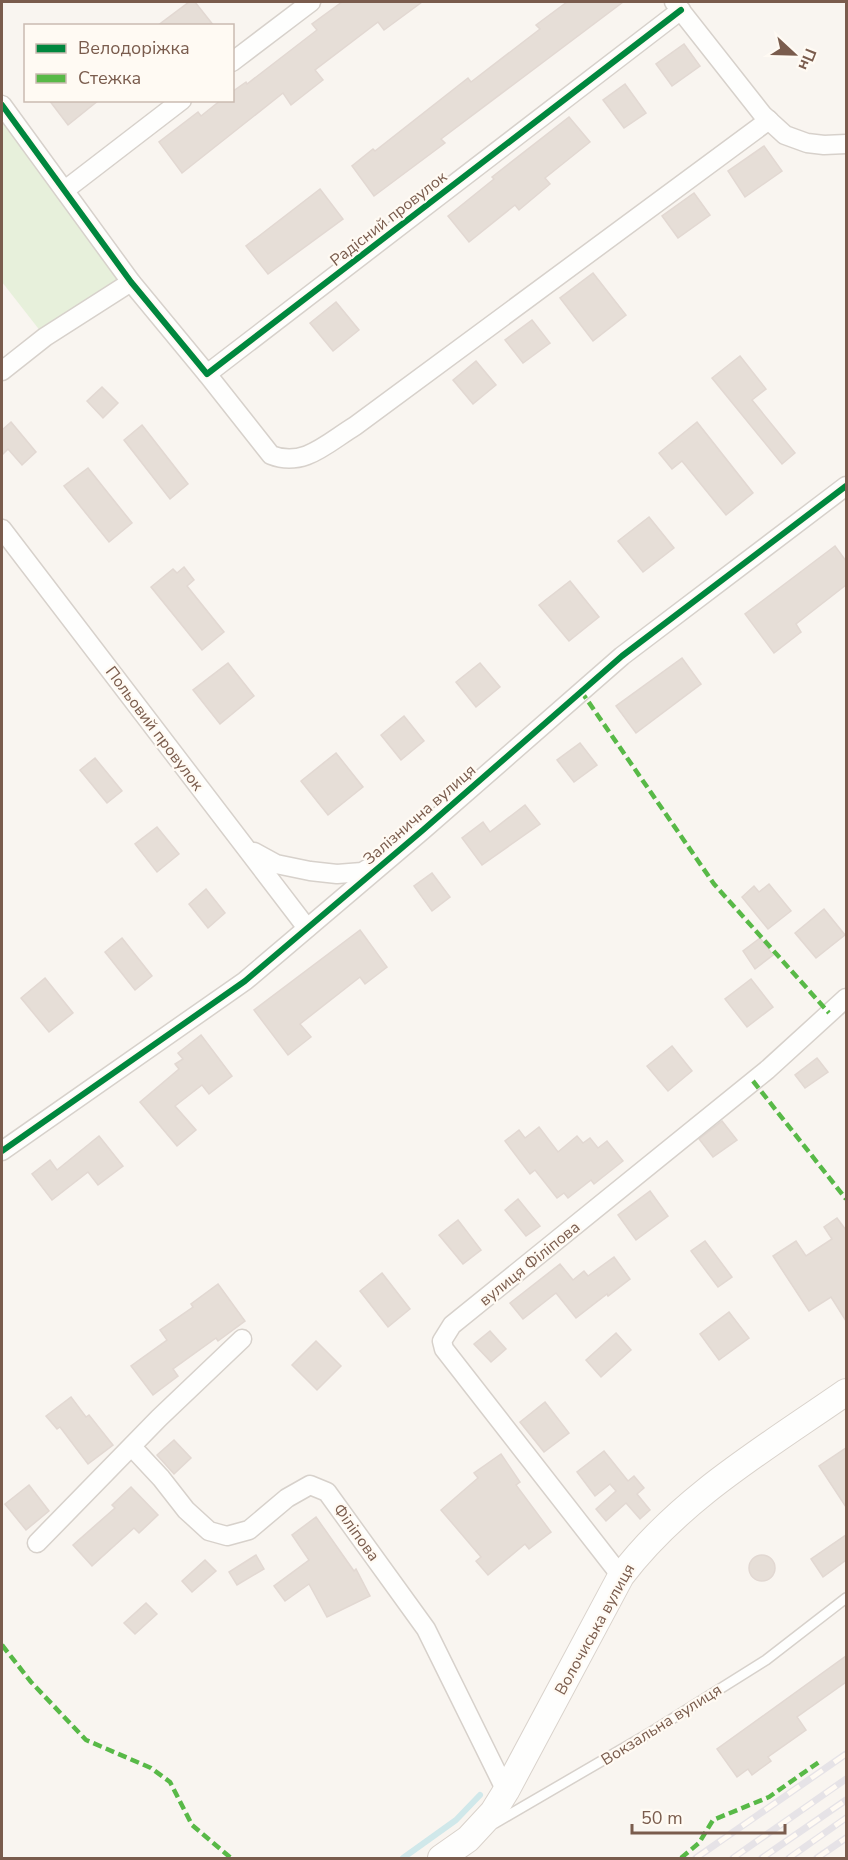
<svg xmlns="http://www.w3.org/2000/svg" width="848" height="1860" font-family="'Nunito Sans',sans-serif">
<rect width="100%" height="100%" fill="#f9f5f0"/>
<!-- green -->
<path fill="#e7f0db" d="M2 105 131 282 45 337 2 282Z"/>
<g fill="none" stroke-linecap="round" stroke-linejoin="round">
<!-- stream -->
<path stroke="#d0e8ea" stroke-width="6" d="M403 1858 456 1820 480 1795"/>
</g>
<!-- building -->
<g fill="#e6ded7" stroke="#e2d8d2" stroke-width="1.5">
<path d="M189 2H195L214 26H157Z"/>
<path d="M342 2H422L384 30 378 22 315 70 323 80 291 105 283 93 182 173 159 142 198 112 201 116 221 100H232V92L246 82 247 84 317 30 312 24Z"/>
<path d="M567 2H623L441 139 445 143 374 196 352 166 373 149 375 151 468 78 471 82 540 29 536 25Z"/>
<path d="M684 44 700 66 672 86 656 64Z"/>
<path d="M625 84 646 113 624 128 603 100Z"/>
<path d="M49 100H99L68 125Z"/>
<path d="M569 117 590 142 545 178 550 184 519 210 515 205 469 242 448 216 494 179 492 177Z"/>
<path d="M764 146 782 171 745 197 728 171Z"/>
<path d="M320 189 343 219 268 274 246 246Z"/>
<path d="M694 193 710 215 678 238 662 216Z"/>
<path d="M593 273 626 315 593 341 560 298Z"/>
<path d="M336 302 359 330 333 351 310 323Z"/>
<path d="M532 320 550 343 523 363 505 340Z"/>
<path d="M740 356 766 389 752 400 795 453 782 464 712 378Z"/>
<path d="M476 361 496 385 473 404 453 380Z"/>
<path d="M102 387 118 403 103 418 87 401Z"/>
<path d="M11 422 36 452 22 465 8 449 2 455V430Z"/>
<path d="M697 422 753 493 726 515 682 461 672 469 659 453Z"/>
<path d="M142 425 188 484 170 499 124 440Z"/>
<path d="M88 468 132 523 109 542 64 486Z"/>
<path d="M649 517 674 548 643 572 618 541Z"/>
<path d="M835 546 846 561V585L796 624 801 632 774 653 745 614Z"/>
<path d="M184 567 194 580 187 586 224 632 202 650 151 587 173 569 177 573Z"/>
<path d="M570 581 599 617 569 641 539 605Z"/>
<path d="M682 658 701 684 636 733 616 706Z"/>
<path d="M228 663 254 696 220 724 193 690Z"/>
<path d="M480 663 500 687 476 707 456 682Z"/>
<path d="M404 716 424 741 401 760 381 735Z"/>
<path d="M580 743 597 765 574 782 557 760Z"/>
<path d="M336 753 363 787 328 815 301 781Z"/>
<path d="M95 758 122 791 107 803 80 770Z"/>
<path d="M525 805 540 824 482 865 462 838 483 822 490 832Z"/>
<path d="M157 827 179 854 157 872 135 844Z"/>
<path d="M432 873 450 897 432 911 414 886Z"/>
<path d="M769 884 791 911 768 929 742 897 754 886 759 892Z"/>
<path d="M206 889 225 913 208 928 189 904Z"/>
<path d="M824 909 845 935 816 958 795 933Z"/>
<path d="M360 930 387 967 365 984 360 977 300 1024 311 1037 288 1055 254 1010Z"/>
<path d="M122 938 152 976 135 990 105 952Z"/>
<path d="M760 938 773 955 755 969 743 951Z"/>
<path d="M45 978 73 1013 49 1032 21 998Z"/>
<path d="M751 979 773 1007 747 1027 725 999Z"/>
<path d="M201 1035 232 1076 209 1094 202 1085 175 1106 196 1130 177 1146 140 1102 179 1069 175 1064 183 1059 178 1053Z"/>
<path d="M672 1046 692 1071 668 1091 647 1066Z"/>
<path d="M817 1058 828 1072 805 1088 795 1075Z"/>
<path d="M722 1121 737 1140 713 1157 699 1139Z"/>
<path d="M539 1127 558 1152 577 1136 583 1143 590 1138 598 1148 607 1141 623 1161 594 1184 591 1180 568 1198 564 1193 557 1198 535 1170 530 1174 505 1141 519 1130 525 1138Z"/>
<path d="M99 1136 123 1166 98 1185 88 1172 52 1200 32 1174 50 1160 57 1170Z"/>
<path d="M650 1191 668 1216 636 1240 618 1215Z"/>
<path d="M518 1199 540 1226 526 1236 505 1210Z"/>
<path d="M837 1218 846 1230V1321L831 1297 809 1311 773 1256 796 1241 806 1256 832 1239 824 1227Z"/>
<path d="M458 1220 481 1250 463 1264 439 1235Z"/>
<path d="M705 1241 732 1277 718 1287 691 1251Z"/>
<path d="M614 1257 630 1279 608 1296 607 1294 576 1318 556 1293 523 1319 510 1303 560 1264 573 1280 584 1271 588 1276Z"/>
<path d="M382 1273 410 1309 388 1327 360 1291Z"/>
<path d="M218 1284 245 1321 218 1341 216 1338 173 1369 178 1376 153 1395 131 1366 167 1340 160 1330 193 1307 191 1304Z"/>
<path d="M729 1312 749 1338 719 1360 700 1334Z"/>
<path d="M490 1331 506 1349 491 1362 474 1344Z"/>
<path d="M616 1333 631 1350 601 1377 586 1360Z"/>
<path d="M316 1341 341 1366 317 1390 292 1365Z"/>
<path d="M71 1397 86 1417 89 1415 113 1445 88 1464 60 1427 57 1429 46 1416Z"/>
<path d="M545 1402 569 1433 544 1452 520 1422Z"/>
<path d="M174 1440 191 1458 174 1474 157 1455Z"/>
<path d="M846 1448V1507L819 1466Z"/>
<path d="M604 1451 628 1481 634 1476 644 1488 637 1494 650 1510 640 1519 626 1503 606 1521 596 1509 616 1491 610 1484 595 1496 577 1472Z"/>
<path d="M501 1454 520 1482 516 1485 551 1532 529 1549 525 1544 488 1575 476 1561 481 1557 441 1510 478 1478 474 1473Z"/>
<path d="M29 1485 49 1511 26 1530 5 1504Z"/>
<path d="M131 1487 158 1515 139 1533 134 1528 92 1566 73 1545 115 1508 112 1505Z"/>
<path d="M316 1517 354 1571 356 1569 370 1596 327 1617 309 1584 285 1601 274 1586 309 1560 292 1535Z"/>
<path d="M846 1535V1560L823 1577 811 1559Z"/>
<circle cx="762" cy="1568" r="13"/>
<path d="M256 1555 264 1569 237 1585 229 1572Z"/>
<path d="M205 1560 216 1571 192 1592 182 1581Z"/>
<path d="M146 1603 157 1614 135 1634 124 1623Z"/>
<path d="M846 1656V1682L797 1717 806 1730 768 1757 771 1761 752 1775 748 1769 737 1777 717 1749Z"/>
</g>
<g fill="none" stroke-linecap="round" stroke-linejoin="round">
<defs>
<path id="service" d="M495 1823 648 1734 766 1660 846 1598"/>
<g id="minor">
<path d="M674 2 763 115 785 135 807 143 824 145 846 144"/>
<path d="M232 62 311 2"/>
<path d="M2 105 131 282 207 374 681 10"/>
<path d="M65 190 182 100"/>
<path d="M2 371 45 337 131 282"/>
<path d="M207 374 271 455C304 468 327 443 355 426L769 120"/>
<path d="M2 529 307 928"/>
<path d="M254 852 276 864 310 871 337 874 362 872 374 865"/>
<path d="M2 1151 245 981 423 830 622 656 846 486"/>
<path d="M132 1447 161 1478 186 1510 209 1531 227 1536 249 1530 287 1498 310 1485 327 1492 426 1629 506 1791"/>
<path d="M37 1543 159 1418 242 1339"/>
<path d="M621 1576 444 1349 442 1341 452 1325 767 1070 846 998"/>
</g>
<path id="secondary" d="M441 1858 468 1839 493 1812 506 1791 621 1576C680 1498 767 1447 846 1392"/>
</defs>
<!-- service casing -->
<use href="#service" stroke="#d7d1cb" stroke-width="12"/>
<!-- minor casing -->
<use href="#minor" stroke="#d7d1cb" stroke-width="21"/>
<!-- secondary casing -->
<use href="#secondary" stroke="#d9d2cb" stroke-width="28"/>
<!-- service -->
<use href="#service" stroke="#fefefd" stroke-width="9"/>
<!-- minor -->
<use href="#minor" stroke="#fefefd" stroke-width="18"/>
<!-- secondary -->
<use href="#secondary" stroke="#fefefd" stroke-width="26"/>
<defs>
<g id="rail">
<path d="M696 1858 846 1754"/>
<path d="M733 1858 846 1779"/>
<path d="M762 1858 846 1800"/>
<path d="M789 1858 846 1818"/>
<path d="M817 1858 846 1838"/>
</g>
</defs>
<!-- rail casing -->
<use href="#rail" stroke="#e6e3e7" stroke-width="7"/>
<!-- rail -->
<use href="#rail" stroke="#fffaf3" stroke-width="4.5" stroke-dasharray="14" stroke-linecap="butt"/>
<!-- quiet -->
<g stroke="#58b947" stroke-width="4.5" stroke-dasharray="9 4.5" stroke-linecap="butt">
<path d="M581 691 714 884 829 1013"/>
<path d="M753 1081 846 1199"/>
<path d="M2 1645 31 1682 86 1740 151 1768 170 1782 192 1825 231 1858"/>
<path d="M681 1858 699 1843 713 1820 769 1797 819 1762"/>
</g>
<defs>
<g id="cycleway">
<path d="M2 105 131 282 207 374 681 10"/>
<path d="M2 1151 245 981 423 830 622 656 846 486"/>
</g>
</defs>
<!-- cycleway casing -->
<use href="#cycleway" stroke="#fffaf3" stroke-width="10"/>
<!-- cycleway -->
<use href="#cycleway" stroke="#00873e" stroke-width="6"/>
</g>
<g text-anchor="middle" stroke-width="4.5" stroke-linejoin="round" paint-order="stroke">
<!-- street labels -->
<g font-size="16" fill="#7a5c4d" stroke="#fffaf3">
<text transform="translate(388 218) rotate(-38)" y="6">Радісний провулок</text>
<text transform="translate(155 728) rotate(53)" y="6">Польовий провулок</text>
<text transform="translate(419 814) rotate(-41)" y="6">Залізнична вулиця</text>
<text transform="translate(529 1263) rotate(-39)" y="6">вулиця Філіпова</text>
<text transform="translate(357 1532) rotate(54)" y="6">Філіпова</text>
<text transform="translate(594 1629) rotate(-61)" y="6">Волочиська вулиця</text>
<text transform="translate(661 1724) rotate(-32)" y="6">Вокзальна вулиця</text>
</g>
</g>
<!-- border -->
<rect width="848" height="1860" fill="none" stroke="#7a5c4d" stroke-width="6"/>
<!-- legend -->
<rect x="24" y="24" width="210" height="78" fill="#fffaf3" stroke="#cabbb1" stroke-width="1.5"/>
<rect x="36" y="44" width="30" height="9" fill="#00873e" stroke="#cabbb1" stroke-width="1.5"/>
<text x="78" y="54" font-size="18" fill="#7a5c4d">Велодоріжка</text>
<rect x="36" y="74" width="30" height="9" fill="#58b947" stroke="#cabbb1" stroke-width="1.5"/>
<text x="78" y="84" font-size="18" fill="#7a5c4d">Стежка</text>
<!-- north arrow -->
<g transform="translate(794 54) rotate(112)" stroke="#fffaf3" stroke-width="4.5" paint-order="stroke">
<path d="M0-4.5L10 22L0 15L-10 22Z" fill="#7a5c4d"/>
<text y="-9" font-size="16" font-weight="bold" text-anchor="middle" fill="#7a5c4d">Пн</text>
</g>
<!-- scale -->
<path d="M632 1824v9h153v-9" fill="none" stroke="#7a5c4d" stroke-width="3"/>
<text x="641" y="1824" font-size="18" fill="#7a5c4d" stroke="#fffaf3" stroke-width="4.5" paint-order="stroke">50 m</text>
</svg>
